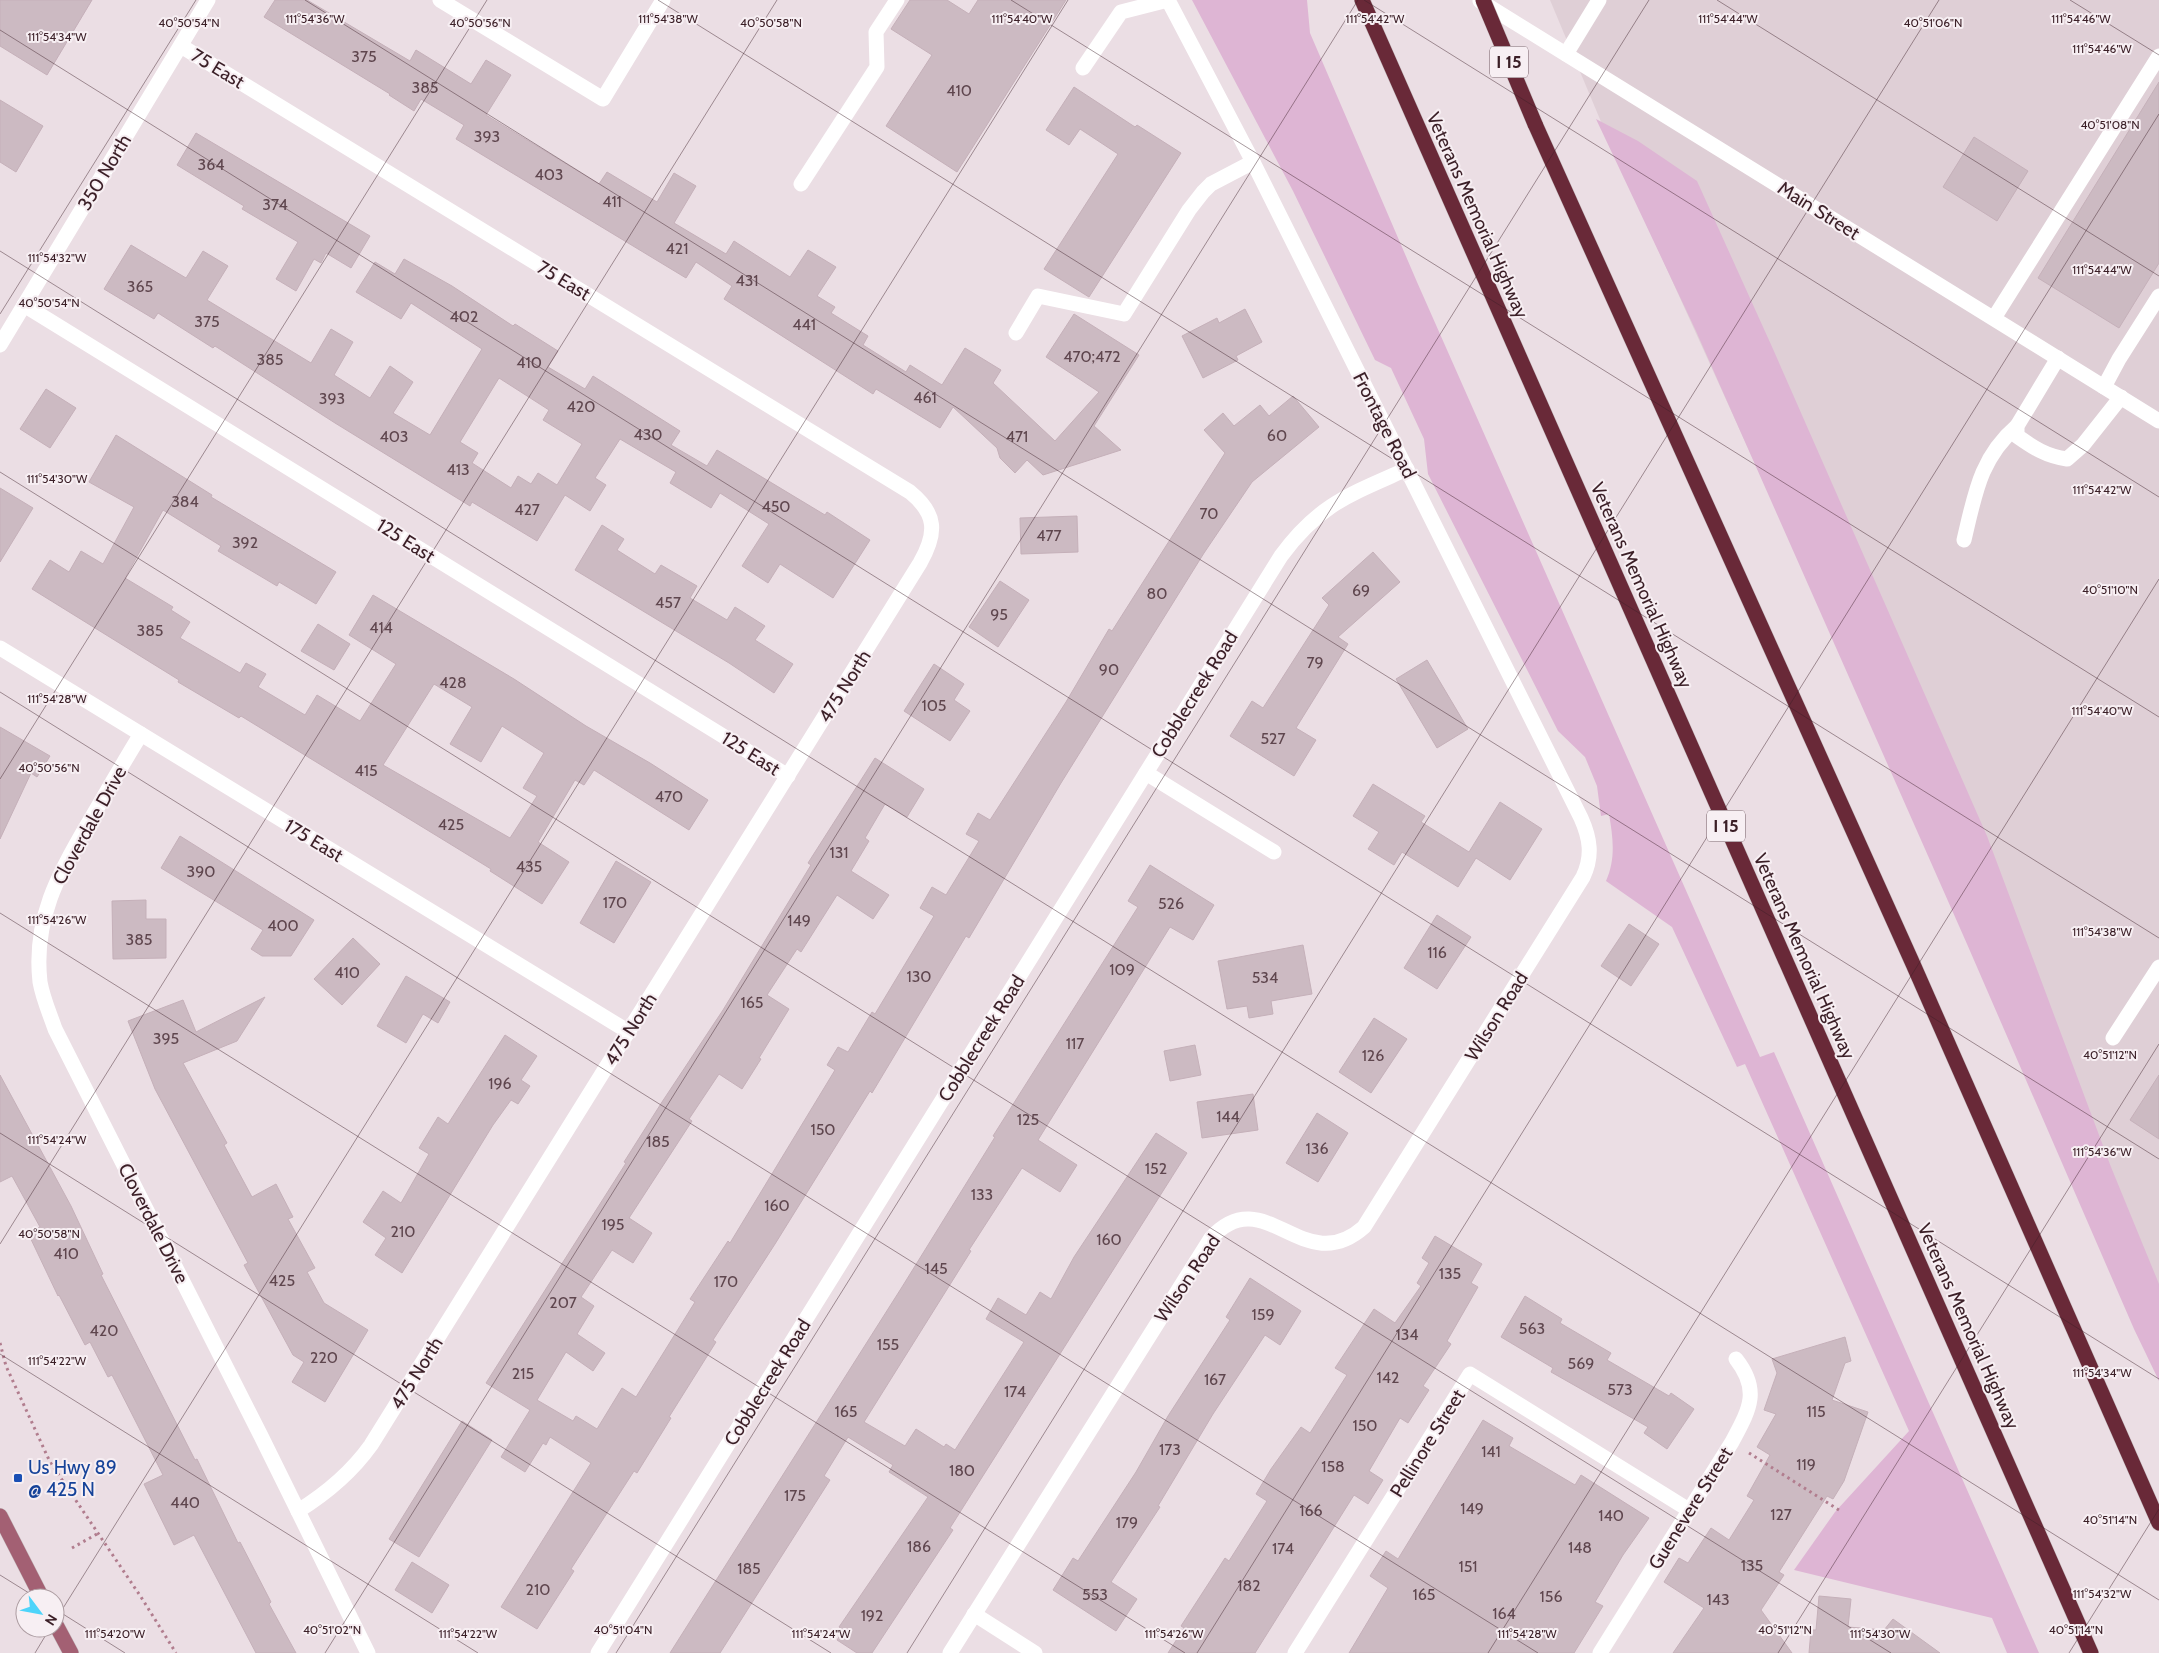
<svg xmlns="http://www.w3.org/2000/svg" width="2159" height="1653" font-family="Cabin,sans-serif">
<rect width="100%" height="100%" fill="#ebdee4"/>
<!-- built -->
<path fill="#dfcfd6" d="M1550 0H2159V1355L1612 148Z"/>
<!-- green -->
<g fill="#deb5d4">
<path d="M1192 0H1307L1310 33 1417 282 1711 947 1760 1057 1774 1052 2039 1653H2007L1992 1618 1794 1570 1835 1512 1909 1431 1745 1064 1737 1067 1672 927 1606 881C1616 858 1613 838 1609 814L1601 816 1597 786 1585 757 1558 731 1428 474 1424 439 1391 368 1375 360 1293 191Z"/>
<path d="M1596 119 1638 141 1697 181 1773 349 1987 836 2111 1167 2159 1284V1381L2134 1329 1967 944 1696 331Z"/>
</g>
<!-- building -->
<g fill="#ccbac2" stroke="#c5b0b9" fill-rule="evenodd">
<path d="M0 0H92L47 75 0 46Z"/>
<path d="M275 0H307L410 61 416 50 471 84 486 60 511 75 486 115 599 184 607 172 657 202 674 173 696 186 674 223 726 254 734 241 790 277 808 250 836 267 817 296 835 307 831 313 868 336 863 345 906 372 910 365 942 385 965 348 1001 370 993 383 1055 441 1099 392 1046 357 1074 314 1139 355 1094 426 1121 450 1043 475 1027 460 1015 473 1000 458 997 448 953 407 940 428 876 389 873 394 724 299 732 286 696 262 686 278 456 139 464 125 421 99 414 111 389 95 390 94 264 17Z"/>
<path d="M910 0H947L969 14 978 0H1066L957 172 886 126 932 55 891 29Z"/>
<path d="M2159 82V263L2119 328 2038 278Z"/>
<path d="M1074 87 1135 127 1137 125 1181 153 1089 297 1044 269 1118 154 1080 129 1069 145 1046 130Z"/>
<path d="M0 100 43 126 16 172 0 162Z"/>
<path d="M196 133 370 236 351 268 326 253 321 263 314 259 296 291 276 279 298 242 242 209 244 206 177 165Z"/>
<path d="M1974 137 2028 171 1997 221 1943 187Z"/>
<path d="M131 245 186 278 203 251 228 266 207 300 311 363 331 329 353 342 334 375 370 398 390 366 413 382 393 413 430 435 482 349 411 303 401 319 356 292 375 262 395 274 404 259 452 286 513 326 515 324 558 351 548 367 585 389 593 376 680 431 671 445 707 466 717 450 825 515 827 512 870 540 833 598 780 564 768 583 742 566 769 524 720 493 711 508 670 483 676 472 620 439 595 478 606 485 590 511 565 495 537 541 472 502 470 506 335 423 215 346 213 348 158 313 154 319 104 289ZM499 378 549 410 543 420 582 444 557 485 538 473 531 484 518 476 511 488 472 463 478 453 460 442Z"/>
<path d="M1245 309 1262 342 1236 356 1238 360 1203 378 1182 336 1217 318 1219 323Z"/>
<path d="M46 389 76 408 50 448 20 429Z"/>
<path d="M1293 396 1319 427 1252 482 1204 553 1061 783 969 938 966 936 872 1093 870 1091 775 1244 713 1340 716 1342 669 1417 671 1418 637 1473 634 1471 571 1569 574 1571 537 1629 501 1607 591 1463 550 1437 546 1445 543 1443 525 1472 501 1457 530 1410 486 1383 626 1163 624 1162 662 1102 723 1010 811 865 808 863 875 758 924 789 907 817 885 804 865 838 869 841 851 871 889 895 873 919 837 895 801 952 797 949 767 995 789 1009 759 1058 761 1059 742 1089 719 1074 689 1119 692 1121 629 1218 652 1233 633 1263 612 1250 581 1297 594 1306 577 1334 605 1353 593 1371 566 1352 537 1400 573 1421 576 1416 597 1429 622 1388 636 1397 695 1302 690 1299 728 1241 730 1243 835 1070 827 1065 838 1047 848 1052 872 1012 875 1014 934 916 920 908 932 887 946 895 979 841 966 834 978 813 990 820 1066 702 1109 629 1112 631 1225 453 1204 430 1223 413 1234 426 1260 405 1269 416Z"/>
<path d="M116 435 212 495 211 497 336 572 316 604 279 582 277 586 218 551 221 546 163 510 125 578 173 607 171 610 190 622 180 638 240 673 246 663 266 674 258 687 305 715 317 695 360 721 396 664 349 635 373 595 514 679 586 726 650 763 708 800 689 830 594 770 584 785 575 780 538 842 569 862 542 904 490 871 491 869 241 716 239 718 178 682 179 680 32 589 50 560 69 572 81 551 103 564 134 507 89 482ZM434 684 472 707 450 744 481 762 502 726 544 753 523 788 537 796 510 838 383 765Z"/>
<path d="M0 488 33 508 0 562Z"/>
<path d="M1077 516 1078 552 1021 554 1020 518Z"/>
<path d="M602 525 624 539 617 550 655 574 661 565 697 586 690 598 727 620 735 607 765 626 755 640 793 664 774 693 729 663 575 570Z"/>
<path d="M1373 552 1400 582 1338 637 1348 644 1296 728 1316 740 1294 776 1230 736 1252 701 1263 708 1329 605 1322 598Z"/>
<path d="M1000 581 1029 600 998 647 969 627Z"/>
<path d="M318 624 350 644 334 670 301 651Z"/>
<path d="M1427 660 1468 729 1437 748 1396 679Z"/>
<path d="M934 664 964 684 954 700 970 711 950 741 904 711Z"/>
<path d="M0 727 50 756 37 777 31 773 0 839Z"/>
<path d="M1373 784 1425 816 1421 822 1469 852 1500 802 1542 829 1510 880 1476 858 1458 887 1402 852 1394 865 1368 849 1379 832 1353 816Z"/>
<path d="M180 836 314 920 291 956H262L251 949 263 930 161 868Z"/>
<path d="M616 861 651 882 614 943 580 923Z"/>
<path d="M1150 865 1214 905 1193 940 1170 927 1038 1140 1077 1165 1060 1192 1022 1168 969 1250 971 1251 864 1422 905 1446 916 1429 944 1447 946 1444 955 1450 1024 1342 986 1319 998 1298 1026 1315 1040 1292 1051 1299 1074 1257 1156 1133 1187 1153 950 1528 953 1530 872 1653H857L837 1640 844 1630 839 1627 928 1497 889 1472 893 1465 848 1437 824 1476 830 1480 720 1653H670L902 1287 995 1137 993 1136 1138 907 1128 901Z"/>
<path d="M146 900V919H166V958L113 959 112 901Z"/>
<path d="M1437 915 1471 937 1437 989 1404 968Z"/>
<path d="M1629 924 1659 944 1631 986 1601 966Z"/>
<path d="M353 938 380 964 342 1005 314 979Z"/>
<path d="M1303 945 1312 994 1271 1001 1273 1014 1249 1018 1247 1006 1227 1009 1218 961Z"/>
<path d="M406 976 450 1002 438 1023 423 1014 406 1043 377 1026Z"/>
<path d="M265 997 237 1041 183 1063 227 1143 224 1145 252 1197 276 1184 293 1217 288 1219 315 1268 307 1272 324 1303 368 1330 325 1402 292 1382 304 1362 293 1355 244 1265 248 1263 155 1089 128 1021 183 1000 196 1032Z"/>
<path d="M1374 1018 1407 1039 1371 1093 1339 1072Z"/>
<path d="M505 1035 537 1056 521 1080 530 1086 518 1104 511 1100 493 1125 402 1273 375 1255 386 1238 363 1222 383 1191 401 1203 429 1154 419 1148 438 1117 448 1124Z"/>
<path d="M1195 1045 1201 1075 1170 1081 1164 1051Z"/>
<path d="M0 1075 71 1206 103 1274 101 1275 195 1460 197 1459 238 1543 240 1542 271 1602 269 1604 296 1653H256L194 1535 174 1545 144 1484 163 1475 112 1375 108 1377 90 1342 85 1345 59 1295 58 1296 28 1233 40 1227 12 1176 0 1182Z"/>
<path d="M2159 1075V1139L2130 1120Z"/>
<path d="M1253 1094 1258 1130 1202 1138 1197 1102Z"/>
<path d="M1317 1113 1348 1133 1318 1182 1286 1163Z"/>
<path d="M1435 1236 1482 1264 1471 1283 1478 1287 1447 1341 1451 1344 1423 1386 1429 1390 1408 1423 1400 1418 1369 1471 1383 1480 1368 1504 1354 1495 1255 1653H1168L1184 1628 1181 1626 1225 1558 1229 1561 1267 1501 1256 1494 1271 1469 1301 1427 1310 1433 1347 1375 1335 1368 1374 1309 1395 1323 1421 1286 1417 1283 1429 1263 1422 1258Z"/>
<path d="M1250 1278 1301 1311 1280 1345 1265 1335 1213 1414 1158 1506 1160 1507 1111 1582 1137 1599 1116 1631 1053 1590 1073 1558 1078 1561 1136 1472 1168 1416 1230 1320 1226 1317Z"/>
<path d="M1525 1296 1562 1319 1560 1323 1611 1353 1607 1360 1669 1396 1671 1393 1694 1409 1667 1449 1644 1433 1648 1427 1551 1372 1553 1368 1501 1337Z"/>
<path d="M1845 1337 1851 1361 1845 1363 1832 1400 1868 1412 1844 1481 1833 1499 1827 1496 1779 1572 1784 1575 1761 1610 1792 1653H1673L1704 1608 1664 1582 1679 1558 1688 1563 1711 1528 1729 1540 1754 1500 1747 1496 1770 1455 1757 1447 1776 1414 1764 1410 1777 1373 1772 1359Z"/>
<path d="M1483 1420 1513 1438 1509 1446 1575 1485 1581 1475 1649 1518 1623 1555 1595 1602 1603 1606 1574 1653H1349L1388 1588 1370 1576 1386 1551 1398 1559Z"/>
<path d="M462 1421 492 1440 419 1557 389 1539Z"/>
<path d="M412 1562 449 1585 432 1613 395 1590Z"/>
<path d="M1819 1596 1851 1599 1848 1627 1884 1630 1893 1619 1940 1653H1809L1811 1630H1816Z"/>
</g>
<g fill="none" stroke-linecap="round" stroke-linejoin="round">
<defs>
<g id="major">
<path d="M0 1516 42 1598"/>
<path d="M55 1623 71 1653"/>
</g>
<g id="highway">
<path d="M1362 0 2091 1653"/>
<path d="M1535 124 1913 964 2159 1523"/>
</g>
</defs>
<!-- major casing -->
<use href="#major" stroke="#c4bcbe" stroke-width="16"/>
<!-- highway casing -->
<use href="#highway" stroke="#c4bcbe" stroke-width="16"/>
<!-- path -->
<g stroke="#b17d8e" stroke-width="3" stroke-dasharray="2.5 4" stroke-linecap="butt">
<path d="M0 1343 6 1366 50 1462 141 1597 176 1653"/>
<path d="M1749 1453 1839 1510"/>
<path d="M72 1548 97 1534"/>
</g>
<!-- minor -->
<g stroke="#fff" stroke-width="15">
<path d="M440 0 603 99 663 0"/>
<path d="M1480 1 2159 421"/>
<path d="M181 46 910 492C937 514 937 533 920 563L371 1445C351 1473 327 1493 298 1511"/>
<path d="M1566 54 1599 0"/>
<path d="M1083 68 1121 12 1168 0"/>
<path d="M801 184 877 67 876 32 897 0"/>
<path d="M24 305 788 776"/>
<path d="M1994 318 2159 56"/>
<path d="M1016 333 1038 296 1124 314 1189 210 1203 192 1211 184 1253 162"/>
<path d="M0 345 208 0"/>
<path d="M2058 358 2017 426V436C2034 448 2046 456 2067 459L2083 445 2121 397"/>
<path d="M2104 387 2119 359 2159 296"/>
<path d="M1964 540C1975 494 1980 458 2017 426"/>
<path d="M0 648 629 1032"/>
<path d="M141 734C123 763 106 793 89 822 58 874 33 920 40 982 43 999 50 1014 55 1029L261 1436 368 1653"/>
<path d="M1146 773 1274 852"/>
<path d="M2113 1038 2159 967"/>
<path d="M974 1614 1035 1653"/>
<path d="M598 1653 1281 556C1319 504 1351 494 1407 469"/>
<path d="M950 1653 1211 1238C1265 1179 1303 1281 1364 1227L1583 877C1593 856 1590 838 1581 818L1253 162 1168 0"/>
<path d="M1295 1653 1470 1374 1689 1510"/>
<path d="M1600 1653 1732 1442C1749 1410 1761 1391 1736 1359"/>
</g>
<!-- major -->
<use href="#major" stroke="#a36073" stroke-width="15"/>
<!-- highway -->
<use href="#highway" stroke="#692938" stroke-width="15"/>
<defs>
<path id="highway-bridge" d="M1483 0 1535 124"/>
</defs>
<!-- highway-bridge casing -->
<use href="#highway-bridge" stroke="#c4bcbe" stroke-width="16" stroke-linecap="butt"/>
<!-- highway-bridge -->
<use href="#highway-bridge" stroke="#692938" stroke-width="15"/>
</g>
<!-- ticks -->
<path fill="none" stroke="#3b1f27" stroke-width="1" stroke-opacity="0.45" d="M305 0 2159 1159M658 0 2159 938M1011 0 2159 717M1364 0 2159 497M1717 0 2159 276M2070 0 2159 55M0 30 2159 1379M0 251 2159 1600M0 314 196 0M0 472 1891 1653M0 692 1538 1653M0 779 487 0M0 913 1185 1653M0 1133 831 1653M0 1244 777 0M0 1354 478 1653M0 1575 37 1598M55 1609 125 1653M55 1621 1068 0M35 1653 50 1628M325 1653 1358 0M616 1653 1649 0M907 1653 1939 0M1197 1653 2159 114M1488 1653 2159 579M1778 1653 2159 1044M2069 1653 2159 1509"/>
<!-- markers -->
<rect fill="#1a4fb4" stroke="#f7eff3" stroke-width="2" x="13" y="1473" width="10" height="10" rx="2.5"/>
<g text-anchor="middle" stroke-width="4" stroke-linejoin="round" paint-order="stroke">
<!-- number labels -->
<g font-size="16" fill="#5f464e">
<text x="364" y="62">375</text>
<text x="425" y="93">385</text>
<text x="959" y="96">410</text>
<text x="487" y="142">393</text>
<text x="211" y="170">364</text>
<text x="549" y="180">403</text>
<text x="612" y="207">411</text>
<text x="275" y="210">374</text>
<text x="677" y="254">421</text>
<text x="747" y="286">431</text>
<text x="140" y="292">365</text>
<text x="464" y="322">402</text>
<text x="207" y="327">375</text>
<text x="804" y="330">441</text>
<text x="1092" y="362">470;472</text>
<text x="270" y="365">385</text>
<text x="529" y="368">410</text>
<text x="925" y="403">461</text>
<text x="332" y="404">393</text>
<text x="581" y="412">420</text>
<text x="648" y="440">430</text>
<text x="1277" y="441">60</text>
<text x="394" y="442">403</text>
<text x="1017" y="442">471</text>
<text x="458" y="475">413</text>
<text x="185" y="507">384</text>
<text x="776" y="512">450</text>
<text x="527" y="515">427</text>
<text x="1209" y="519">70</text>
<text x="1049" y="541">477</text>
<text x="245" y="548">392</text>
<text x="1361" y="596">69</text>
<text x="1157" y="599">80</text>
<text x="668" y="608">457</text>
<text x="999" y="620">95</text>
<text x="381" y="633">414</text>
<text x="150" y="636">385</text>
<text x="1315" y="668">79</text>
<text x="1109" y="675">90</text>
<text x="453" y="688">428</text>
<text x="934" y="711">105</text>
<text x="1273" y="744">527</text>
<text x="366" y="776">415</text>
<text x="669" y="802">470</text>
<text x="451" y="830">425</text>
<text x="839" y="858">131</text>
<text x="529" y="872">435</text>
<text x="201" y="877">390</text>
<text x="615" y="908">170</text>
<text x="1171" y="909">526</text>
<text x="799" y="926">149</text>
<text x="283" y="931">400</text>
<text x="139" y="945">385</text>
<text x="1437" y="958">116</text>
<text x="1122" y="975">109</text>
<text x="347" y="978">410</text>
<text x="919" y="982">130</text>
<text x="1265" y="983">534</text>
<text x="752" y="1008">165</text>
<text x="166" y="1044">395</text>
<text x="1075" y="1049">117</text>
<text x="1373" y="1061">126</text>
<text x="500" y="1089">196</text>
<text x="1228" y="1122">144</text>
<text x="1028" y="1125">125</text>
<text x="823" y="1135">150</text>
<text x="658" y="1147">185</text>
<text x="1317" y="1154">136</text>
<text x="1156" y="1174">152</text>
<text x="982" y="1200">133</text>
<text x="777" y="1211">160</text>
<text x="613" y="1230">195</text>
<text x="403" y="1237">210</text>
<text x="1109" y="1245">160</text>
<text x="66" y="1259">410</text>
<text x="936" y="1274">145</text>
<text x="1450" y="1279">135</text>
<text x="282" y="1286">425</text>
<text x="726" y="1287">170</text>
<text x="563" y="1308">207</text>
<text x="1263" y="1320">159</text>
<text x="1532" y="1334">563</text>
<text x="104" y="1336">420</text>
<text x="1407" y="1340">134</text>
<text x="888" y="1350">155</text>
<text x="324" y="1363">220</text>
<text x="1581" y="1369">569</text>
<text x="523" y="1379">215</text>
<text x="1388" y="1383">142</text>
<text x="1215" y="1385">167</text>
<text x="1620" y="1395">573</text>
<text x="1015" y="1397">174</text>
<text x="846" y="1417">165</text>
<text x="1816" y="1417">115</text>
<text x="1365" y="1431">150</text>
<text x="1170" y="1455">173</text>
<text x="1491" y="1457">141</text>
<text x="1806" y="1470">119</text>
<text x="1333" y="1472">158</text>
<text x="962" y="1476">180</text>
<text x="795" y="1501">175</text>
<text x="185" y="1508">440</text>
<text x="1472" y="1514">149</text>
<text x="1311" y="1516">166</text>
<text x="1781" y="1520">127</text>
<text x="1611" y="1521">140</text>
<text x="1127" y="1528">179</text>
<text x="919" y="1552">186</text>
<text x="1580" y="1553">148</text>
<text x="1283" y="1554">174</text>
<text x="1752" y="1571">135</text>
<text x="1468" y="1572">151</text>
<text x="749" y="1574">185</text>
<text x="1249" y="1591">182</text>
<text x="538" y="1595">210</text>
<text x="1095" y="1600">553</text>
<text x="1424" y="1600">165</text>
<text x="1551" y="1602">156</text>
<text x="1718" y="1605">143</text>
<text x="1504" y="1619">164</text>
<text x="872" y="1621">192</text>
</g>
<!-- shield labels -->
<g fill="#f7eff3" stroke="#735d64" stroke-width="1">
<rect x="1490" y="46.5" width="38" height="31" rx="4"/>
<rect x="1707" y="810.5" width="38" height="31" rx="4"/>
</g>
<g font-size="18" font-weight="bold" fill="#3b1f27">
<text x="1509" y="68">I 15</text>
<text x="1726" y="832">I 15</text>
</g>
<!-- street labels -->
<g font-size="19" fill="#3b1f27" stroke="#f7eff3">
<text transform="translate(218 68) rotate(31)" y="7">75 East</text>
<text transform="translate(104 172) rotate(-59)" y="7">350 North</text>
<text transform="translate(1819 210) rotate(32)" y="7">Main Street</text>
<text transform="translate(1478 215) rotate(66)" y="7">Veterans Memorial Highway</text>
<text transform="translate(564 280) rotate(31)" y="7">75 East</text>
<text transform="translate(1385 425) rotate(63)" y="7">Frontage Road</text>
<text transform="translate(406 540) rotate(32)" y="7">125 East</text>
<text transform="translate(1642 585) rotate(66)" y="7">Veterans Memorial Highway</text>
<text transform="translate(844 686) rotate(-58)" y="7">475 North</text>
<text transform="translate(1194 694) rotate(-58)" y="7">Cobblecreek Road</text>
<text transform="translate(751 753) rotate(32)" y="7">125 East</text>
<text transform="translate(89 825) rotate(-61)" y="7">Cloverdale Drive</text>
<text transform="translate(314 840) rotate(31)" y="7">175 East</text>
<text transform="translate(1805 956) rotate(66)" y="7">Veterans Memorial Highway</text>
<text transform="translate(1496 1016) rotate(-58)" y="7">Wilson Road</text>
<text transform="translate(630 1029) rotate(-58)" y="7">475 North</text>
<text transform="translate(981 1038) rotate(-58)" y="7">Cobblecreek Road</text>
<text transform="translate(154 1223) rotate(63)" y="7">Cloverdale Drive</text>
<text transform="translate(1187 1278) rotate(-56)" y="7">Wilson Road</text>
<text transform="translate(1969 1326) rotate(66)" y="7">Veterans Memorial Highway</text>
<text transform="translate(416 1373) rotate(-58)" y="7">475 North</text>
<text transform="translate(767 1382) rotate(-58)" y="7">Cobblecreek Road</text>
<text transform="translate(1427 1443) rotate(-58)" y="7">Pellinore Street</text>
<text transform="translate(1690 1508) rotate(-58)" y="7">Guenevere Street</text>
</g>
<!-- transit labels -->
<g font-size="19" fill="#164399" stroke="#f7eff3" text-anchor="start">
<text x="28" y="1474">Us Hwy 89<tspan x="28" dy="22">@ 425 N</tspan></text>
</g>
</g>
<g font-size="12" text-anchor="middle" fill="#3b1f27" stroke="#f7eff3" stroke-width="4" stroke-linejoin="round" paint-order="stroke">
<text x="315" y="23">111°54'36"W</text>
<text x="668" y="23">111°54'38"W</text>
<text x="1022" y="23">111°54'40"W</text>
<text x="1375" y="23">111°54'42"W</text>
<text x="1728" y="23">111°54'44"W</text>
<text x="2081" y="23">111°54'46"W</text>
<text x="189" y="27">40°50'54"N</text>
<text x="480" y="27">40°50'56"N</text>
<text x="771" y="27">40°50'58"N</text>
<text x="1933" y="27">40°51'06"N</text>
<text x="57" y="41">111°54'34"W</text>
<text x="2102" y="53">111°54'46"W</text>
<text x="2110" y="129">40°51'08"N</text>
<text x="57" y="262">111°54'32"W</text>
<text x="2102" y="274">111°54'44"W</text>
<text x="49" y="307">40°50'54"N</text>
<text x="57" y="483">111°54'30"W</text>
<text x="2102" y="494">111°54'42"W</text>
<text x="2110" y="594">40°51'10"N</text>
<text x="57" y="703">111°54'28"W</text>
<text x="2102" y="715">111°54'40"W</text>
<text x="49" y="772">40°50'56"N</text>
<text x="57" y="924">111°54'26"W</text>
<text x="2102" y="936">111°54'38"W</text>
<text x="2110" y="1059">40°51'12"N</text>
<text x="57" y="1144">111°54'24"W</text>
<text x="2102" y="1156">111°54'36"W</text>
<text x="49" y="1238">40°50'58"N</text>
<text x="57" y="1365">111°54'22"W</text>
<text x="2102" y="1377">111°54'34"W</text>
<text x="2110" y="1524">40°51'14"N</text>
<text x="2102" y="1598">111°54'32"W</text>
<text x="332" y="1634">40°51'02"N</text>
<text x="623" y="1634">40°51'04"N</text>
<text x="1785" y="1634">40°51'12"N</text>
<text x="2076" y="1634">40°51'14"N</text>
<text x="115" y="1638">111°54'20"W</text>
<text x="468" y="1638">111°54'22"W</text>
<text x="821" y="1638">111°54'24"W</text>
<text x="1174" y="1638">111°54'26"W</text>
<text x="1527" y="1638">111°54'28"W</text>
<text x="1880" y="1638">111°54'30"W</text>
</g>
<!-- north arrow -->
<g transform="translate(40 1613) rotate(122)"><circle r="24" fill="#f7eff3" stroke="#ac9ca1"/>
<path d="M0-4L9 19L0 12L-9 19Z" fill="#4dd4fa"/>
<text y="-8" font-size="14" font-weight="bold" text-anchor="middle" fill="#3b1f27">N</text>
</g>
</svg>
